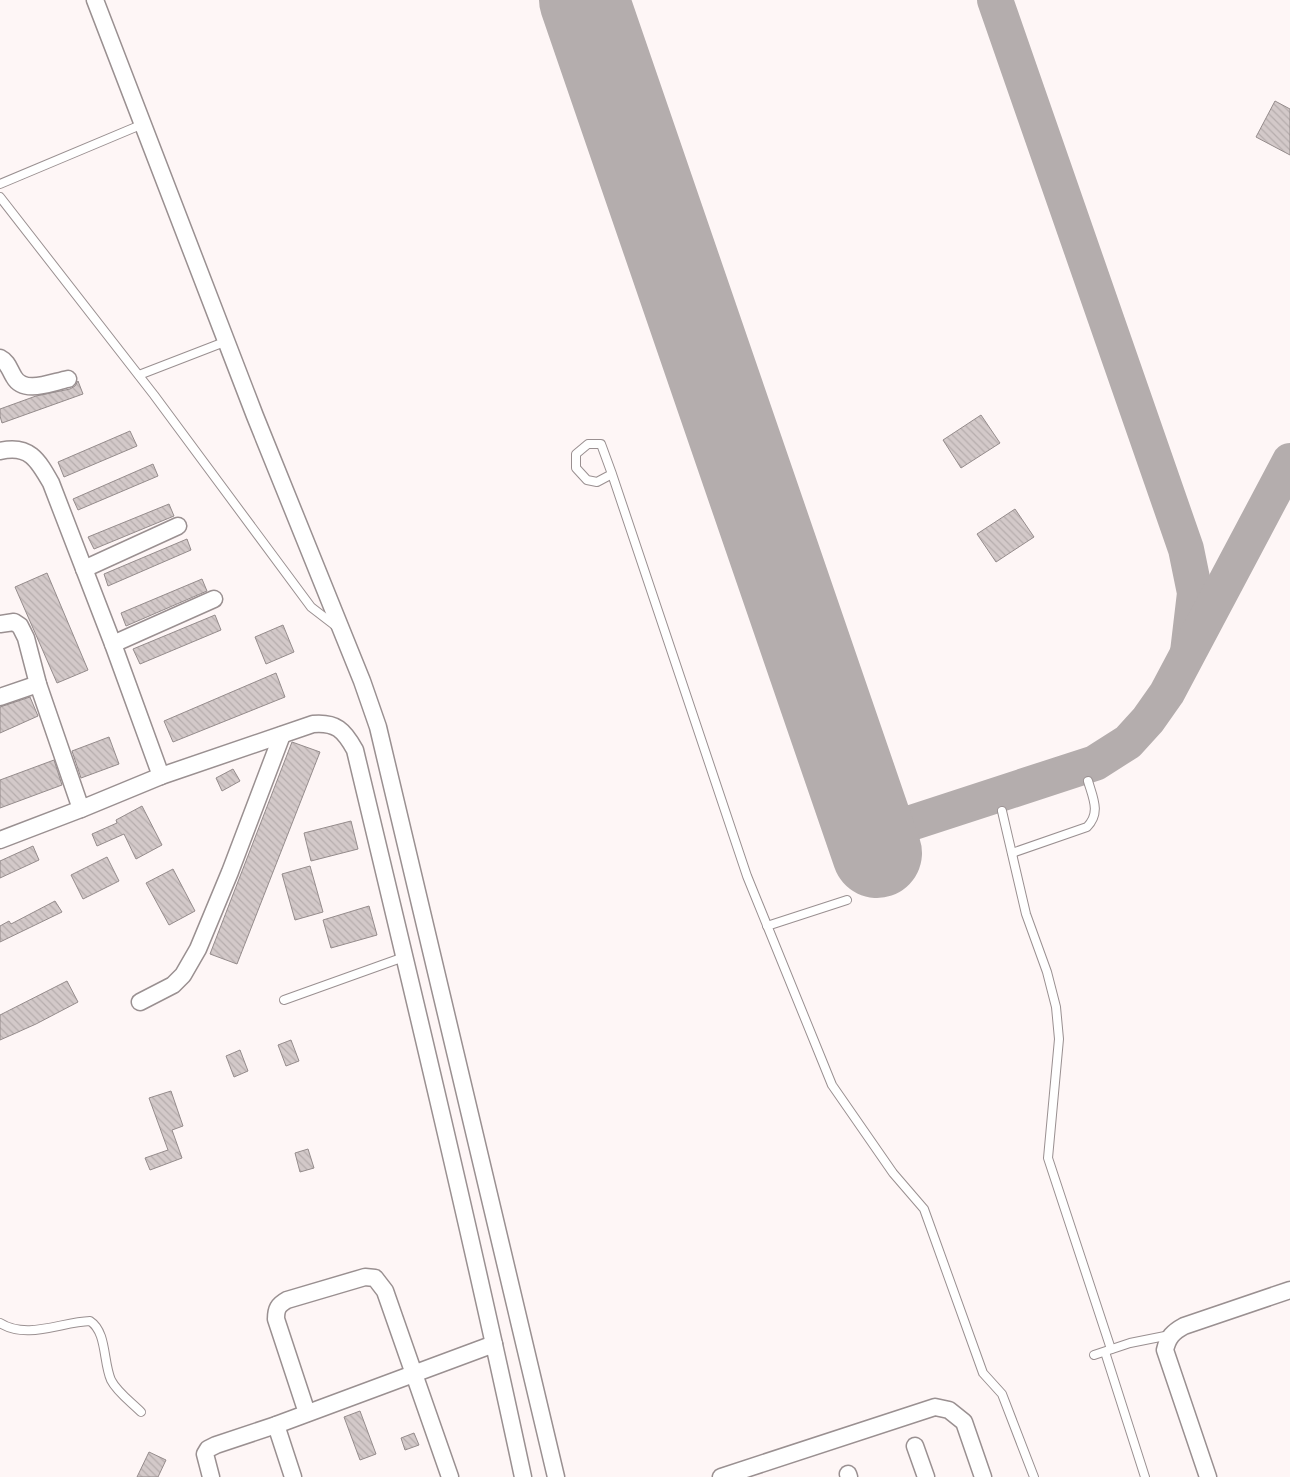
<svg xmlns="http://www.w3.org/2000/svg" width="1290" height="1477" font-family="Raleway,sans-serif">
<defs>
<pattern id="building-back-hatch" width="6" height="6" patternUnits="userSpaceOnUse" patternTransform="scale(1.25)"><rect width="6" height="6" fill="#d3c9c9"/><path d="M-1 5l2 2M0 0l6 6M5-1l2 2" fill="none" stroke="#b6adad"/></pattern>
</defs>
<rect width="100%" height="100%" fill="#fef6f6"/>
<g fill="none" stroke-linecap="round" stroke-linejoin="round">
<!-- taxiway -->
<g stroke="#b4adad" stroke-width="36">
<path d="M995 0 1186 549 1195 593 1188 652"/>
<path d="M871 834 911 823 1095 763 1128 742 1148 720 1167 693 1290 461"/>
</g>
<!-- runway -->
<path stroke="#b4adad" stroke-width="90" d="M584 0 877 853"/>
</g>
<!-- building -->
<g fill="url(#building-back-hatch)" stroke="#958c8c">
<path d="M1275 101 1290 109V155L1256 137Z"/>
<path d="M78 381 83 394 2 423 0 416V409L36 396 70 389 75 386Z"/>
<path d="M981 415 1000 443 961 468 943 440Z"/>
<path d="M130 431 137 446 64 477 58 462Z"/>
<path d="M153 464 158 476 78 510 73 499Z"/>
<path d="M169 504 174 516 94 549 88 537Z"/>
<path d="M1015 509 1034 537 996 562 977 534Z"/>
<path d="M187 539 191 550 108 586 104 574Z"/>
<path d="M47 573 88 670 57 683 15 587Z"/>
<path d="M202 579 207 591 126 626 121 613Z"/>
<path d="M215 615 221 630 140 664 133 649Z"/>
<path d="M283 625 294 652 266 664 255 637Z"/>
<path d="M276 673 285 697 173 742 164 721Z"/>
<path d="M30 697 38 716 0 733V707Z"/>
<path d="M109 737 119 764 81 778 72 751Z"/>
<path d="M292 742 320 752 237 964 210 954Z"/>
<path d="M54 760 62 785 0 808V780Z"/>
<path d="M233 769 240 781 222 791 216 778Z"/>
<path d="M142 806 162 845 136 859 124 834 97 846 92 834 117 823 116 820Z"/>
<path d="M351 821 358 849 311 861 304 833Z"/>
<path d="M33 846 39 860 0 878V861Z"/>
<path d="M107 857 119 881 83 899 71 875Z"/>
<path d="M310 866 323 912 295 920 282 874Z"/>
<path d="M173 869 195 911 169 925 146 883Z"/>
<path d="M55 901 62 912 0 942V926L9 921 11 924Z"/>
<path d="M369 906 377 935 331 948 323 920Z"/>
<path d="M67 981 78 1002 36 1024 0 1040V1015Z"/>
<path d="M291 1040 299 1061 286 1066 278 1045Z"/>
<path d="M240 1050 248 1071 234 1077 226 1056Z"/>
<path d="M171 1091 183 1126 172 1130 182 1158 150 1170 145 1158 168 1150 149 1098Z"/>
<path d="M308 1149 314 1168 300 1172 295 1153Z"/>
<path d="M360 1411 376 1454 360 1460 344 1417Z"/>
<path d="M414 1433 419 1445 405 1450 401 1438Z"/>
<path d="M149 1452 166 1460 158 1477H137Z"/>
</g>
<g fill="none" stroke-linecap="round" stroke-linejoin="round">
<defs>
<g id="lane">
<path d="M0 184 143 124"/>
<path d="M0 197 154 395 311 607 337 627"/>
<path d="M139 375 227 341"/>
<path d="M612 474 597 482 587 480 576 468V454L588 444H601L612 474 747 876 832 1085 893 1173 924 1209 983 1373 1002 1394 1034 1477"/>
<path d="M1002 811 1026 914 1047 972 1056 1007 1059 1039 1048 1158 1111 1349"/>
<path d="M1012 853 1087 827C1101 813 1093 798 1088 781"/>
<path d="M767 926 847 900"/>
<path d="M284 1000 404 957"/>
<path d="M0 1323C27 1340 61 1322 90 1321 107 1332 103 1362 111 1380 117 1392 131 1402 141 1412"/>
<path d="M1105 1352 1145 1477"/>
<path d="M1094 1355 1130 1343 1170 1335"/>
</g>
<g id="street">
<path d="M95 0 255 416 362 681 378 727 556 1477"/>
<path d="M0 358C8 362 9 369 14 377 24 395 52 382 68 379"/>
<path d="M0 451C29 444 38 460 51 483L113 644 161 776"/>
<path d="M84 569 178 526"/>
<path d="M0 624 14 622 20 626 26 638 38 684 81 809"/>
<path d="M113 644 214 599"/>
<path d="M0 697 38 684"/>
<path d="M0 840 81 809 161 776 313 724C336 722 344 730 355 750 413 992 471 1234 523 1477"/>
<path d="M140 1002 173 985 183 975 198 949 230 872 282 735"/>
<path d="M307 1413 276 1319C276 1309 278 1305 287 1300L365 1277 375 1278 385 1291 450 1477"/>
<path d="M276 1425 293 1477"/>
<path d="M915 1446 926 1477"/>
<path d="M848 1474 849 1477"/>
<path d="M211 1477 205 1454 208 1449 216 1445 276 1425 494 1344"/>
<path d="M721 1477 935 1407 949 1410 964 1422 983 1477"/>
<path d="M1208 1477 1165 1350C1168 1337 1173 1332 1184 1326L1290 1290"/>
</g>
</defs>
<!-- lane casing -->
<use href="#lane" stroke="#9a9091" stroke-width="10"/>
<!-- street casing -->
<use href="#street" stroke="#9a9091" stroke-width="19"/>
<!-- lane -->
<use href="#lane" stroke="#fff" stroke-width="8"/>
<!-- street -->
<use href="#street" stroke="#fff" stroke-width="16"/>
</g>
</svg>
